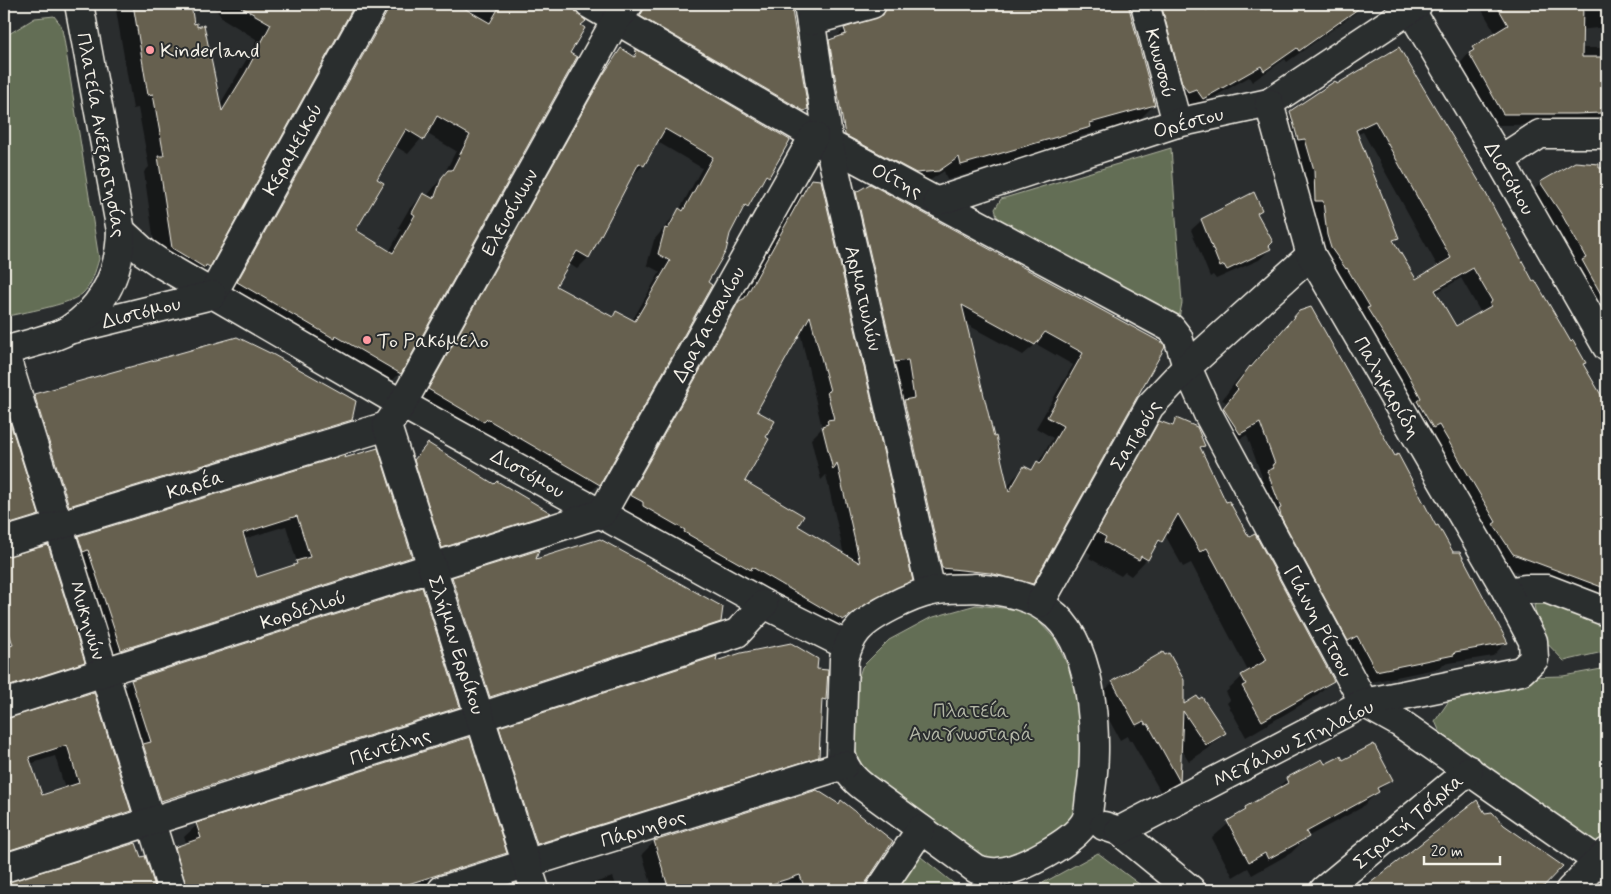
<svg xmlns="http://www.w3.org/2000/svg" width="1611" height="894" font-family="Mynerve,sans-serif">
<rect width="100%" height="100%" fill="#2a2d2e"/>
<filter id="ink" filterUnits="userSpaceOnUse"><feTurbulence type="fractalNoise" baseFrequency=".02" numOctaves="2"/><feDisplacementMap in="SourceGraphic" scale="10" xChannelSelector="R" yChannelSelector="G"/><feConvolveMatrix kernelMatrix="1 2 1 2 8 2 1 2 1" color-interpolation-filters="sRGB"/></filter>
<g filter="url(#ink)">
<!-- green -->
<g fill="#646e55" stroke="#acb09e">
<path d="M54 16 61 25 64 39 99 259C95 272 92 285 82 294 66 306 24 312 4 317V37L35 18Z"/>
<path d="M1171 148 1182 303 1179 318 998 220 995 209 1001 199Z"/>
<path d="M1549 598 1607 620V651L1564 661 1540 636 1534 605Z"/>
<path d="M976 605 1029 611 1055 639 1074 679 1088 747 1074 817 1056 837 1012 863 972 859 863 773 856 751 853 695 862 667 889 640 930 618Z"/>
<path d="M1607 668V836L1599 845 1442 737 1435 721 1451 698 1525 677 1563 676Z"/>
<path d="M916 853 962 890H893Z"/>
<path d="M1098 853 1147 890H1030Z"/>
</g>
<!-- shadow -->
<g fill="#0007" fill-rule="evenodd">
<path d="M115 4H189L193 25 219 106 255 45 256 39 222 18 212 4H354L209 266 194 281 157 263 144 172 149 167 138 108 133 109Z"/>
<path d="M361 4H572L580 26 569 53 576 58 400 373 385 388 223 298ZM426 133 456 151 443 176 427 196 424 194 409 209 398 228 401 230 389 252 354 230 375 180 395 146 408 154Z"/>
<path d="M642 4H792L807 108 791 124 626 31Z"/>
<path d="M861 4H1127L1154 105 1139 120 1081 136 1075 142 947 180 944 171 923 185 830 149 815 56 845 29 873 20V16Z"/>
<path d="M1142 4H1364L1354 14 1287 62 1285 59 1252 82 1249 77 1191 110 1184 100Z"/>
<path d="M1480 4H1607V27L1560 32V48H1607V124L1492 125 1459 65 1473 48 1496 34 1479 5Z"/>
<path d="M1398 49 1532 283 1607 408V603L1503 567 1334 280 1279 123 1291 112ZM1363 132 1438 267 1415 281 1393 242 1397 238 1356 135ZM1461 278 1481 313 1456 328 1436 293Z"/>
<path d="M621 50 631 56 636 51 768 176 759 185 747 206 739 215 706 283 711 285 599 484 588 495 418 401 592 87 610 61ZM656 141 702 168 680 209 654 240 647 265 660 272 632 321 617 312 611 318 554 286 568 263 577 269 588 258 632 176 643 165Z"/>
<path d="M1575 163 1607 164V325L1530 194 1541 183Z"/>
<path d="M812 180 911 580 899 592 861 610 831 631 632 518V514L619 507 728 314 738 304 800 192ZM800 332 822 428 811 439 821 480 826 475 844 555 796 526 743 481 756 411Z"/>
<path d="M857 193 1163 345 1032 583 1020 594 931 579 893 413 903 403 897 370 884 373 845 205ZM966 324 1023 355 1036 344 1073 365 1036 428 1053 438 1038 463 1030 470 1025 467 1013 479 1007 489 993 439Z"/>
<path d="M1261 210 1257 214 1270 249 1259 260 1216 279 1213 275 1210 277 1191 230 1202 220Z"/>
<path d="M1286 326 1435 528 1506 642 1493 656 1443 664 1440 668 1362 684 1254 485 1262 477 1247 435 1226 446 1211 422 1226 402 1222 400 1237 380Z"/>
<path d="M34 395 351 420 332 439 50 524 15 414Z"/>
<path d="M4 407 37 515 25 527 4 535Z"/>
<path d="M1176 420 1204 446 1200 450 1226 504 1333 680 1316 696 1246 737 1227 703 1230 700 1226 692 1248 671 1191 563 1183 567 1165 535 1147 559 1131 576 1125 572 1121 576 1089 558 1091 554 1082 549 1143 439 1160 423 1170 426Z"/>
<path d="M428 444 494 485 549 513 538 524 431 558 404 472Z"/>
<path d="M343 460 411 557 400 568 110 660 68 548 79 537ZM286 526 297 562 293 566 256 578 244 539Z"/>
<path d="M537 551 534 560 720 621 709 632 479 707 442 589 452 579Z"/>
<path d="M4 558H8L83 662 71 674 4 695Z"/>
<path d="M421 588 459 707 447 718 149 812 120 693 131 681Z"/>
<path d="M714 663 816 670 825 699 820 704 817 756 805 768 525 855 488 740 500 728Z"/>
<path d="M1113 682 1182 706 1224 733 1208 749 1189 761 1180 747 1179 781 1163 796 1131 740 1129 741 1127 736 1120 740 1097 698Z"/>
<path d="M93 693 130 810 117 823 4 859V720ZM55 756 65 789 41 797 30 764Z"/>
<path d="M1321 761 1324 766 1343 762 1391 779 1361 808 1307 837 1291 853 1252 875 1248 868 1233 877 1212 838 1246 808 1273 793 1287 779Z"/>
<path d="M1477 802 1484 814 1561 866 1538 890H1362Z"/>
<path d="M197 825 506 853 493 866 426 888V890H171L163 861 176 848 187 845 184 837Z"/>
<path d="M892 841 860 890H789L788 886 776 890H653L642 854 654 842Z"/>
<path d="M144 858 156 890H4V884Z"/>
<path d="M613 877 618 890H571Z"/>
<path d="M512 886 513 890H498Z"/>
</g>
<!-- building -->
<g fill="#66604f" stroke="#f4f1e8" fill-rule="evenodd">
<path d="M133 4H191L194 24 197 23V27L204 25 222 111 246 72 271 24 236 4H355L210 267 206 265 205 268 172 248 158 156H164L153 94 148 95Z"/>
<path d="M389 4H457L490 23 501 4H573L576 12 586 21 581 25 585 28 570 53 577 57 401 374 336 336 335 339 237 282 387 12ZM437 116 470 135 452 170H448L442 177 434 199 423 193 412 213 415 215 393 253 356 230 384 183 377 179 406 129 424 140Z"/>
<path d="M647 4H791L808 109 804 111 640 16Z"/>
<path d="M887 4H1054L1055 9 1074 4H1128L1155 105 1090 123 1091 127 961 165 959 157 939 171 916 173 845 135 837 89 829 40 846 34 844 28 883 15Z"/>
<path d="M1161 4H1205L1206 10 1232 4H1365L1299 51 1297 48 1264 71 1261 66 1203 99 1196 89 1188 92 1182 83Z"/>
<path d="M1496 4H1583L1582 57H1607V108H1601V113L1576 114H1503L1469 53 1474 50 1472 47 1508 25Z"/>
<path d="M1399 47 1483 188 1533 281 1535 280 1571 342 1573 340 1586 363 1583 364 1607 405V589L1513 554 1493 524 1496 522 1439 425 1433 428 1417 401 1421 398 1406 370 1367 308 1370 307 1347 268 1346 269 1331 248 1327 235 1323 201H1315L1314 170 1305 139 1298 140 1290 111 1335 81 1337 84ZM1375 121 1451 258 1416 279 1393 240 1399 238 1356 130ZM1473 268 1492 301 1490 304 1491 306 1456 326 1435 290Z"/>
<path d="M621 48 635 57 636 49 790 140 769 177 766 175 748 207 745 205 730 234 726 251 708 282 712 285 600 485 487 419 484 422 428 389 603 75ZM665 129 713 157 683 211 679 208 668 229 665 228 658 254 670 261 635 321 616 311 613 317 556 286 577 251 589 258 639 163 644 166Z"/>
<path d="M1575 162 1599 164V168H1607V305L1582 260 1586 258 1562 215 1540 182Z"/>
<path d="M811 179 821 180 913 581 874 599 843 620 752 567 751 570 684 532 685 530 643 506V502L630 495 739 301 745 298ZM810 316 830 391 827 392 834 419 827 420 828 424 822 426 833 470 837 463 860 563 798 526 804 516 745 481 769 439 766 437 775 421 757 411Z"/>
<path d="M870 184 1164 344 1165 347 1137 397 1033 584 990 573 942 568 904 400 914 398 908 360 895 362 856 192ZM962 305 1035 345 1045 332 1083 353 1047 417 1063 426 1043 460 1040 463 1037 461 1032 470 1024 466 1009 492 996 436 994 437Z"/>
<path d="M1254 192 1262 210 1257 213 1273 242 1269 246 1271 249 1227 270 1224 265 1220 267 1201 219Z"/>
<path d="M1311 307 1395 456 1398 454 1405 467 1436 526 1438 525 1453 552H1460L1508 643 1455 652 1454 655 1376 671 1357 636 1348 641 1282 519 1279 509 1281 508 1267 471 1274 468 1272 465 1275 464 1260 423 1240 434 1223 408 1238 389 1235 386 1250 366 1251 367 1299 311Z"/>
<path d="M237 337 274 355 356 401 352 420 69 506 34 394Z"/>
<path d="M4 403 39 515 4 526Z"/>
<path d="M1176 418 1197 427 1205 446 1200 447 1226 502 1229 501 1249 537 1255 534 1334 681 1262 721 1242 686 1246 684 1241 675 1267 660 1207 548 1200 552 1178 514 1162 542 1159 540 1148 560 1141 556 1139 560 1104 542 1106 537 1097 532 1159 421 1173 426Z"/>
<path d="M428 443 494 484 497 481 551 513 442 548 414 460Z"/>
<path d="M378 448 412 557 121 650 88 550 83 552 78 536 345 455 344 458ZM297 516 310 557 296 561 297 564 257 577 243 533Z"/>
<path d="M600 539 723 607 721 622 490 697 452 577 539 550 536 559Z"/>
<path d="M48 545 85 662 4 688V648L13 645 4 617V557Z"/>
<path d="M422 587 460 707 161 801 143 744 151 742 131 680Z"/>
<path d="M791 643 818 659 817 669 828 670 826 700 822 699 819 757 537 844 499 727 717 656 716 661 741 653Z"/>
<path d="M1163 652 1165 655 1169 653 1184 680V704L1197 696 1199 699 1202 697 1226 733 1206 745 1183 711 1180 782 1148 724 1146 725 1144 721 1136 725 1112 681Z"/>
<path d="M94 692 131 811 4 852V719ZM67 745 79 783 42 795 29 757Z"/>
<path d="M470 737 507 853 389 890H187L175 847 201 838 196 823Z"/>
<path d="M1374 744 1393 780 1377 788 1379 792 1306 832 1309 837 1268 859 1265 853 1249 862 1227 821 1246 810 1245 807 1288 783 1286 778 1322 759 1325 764 1341 756 1343 760Z"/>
<path d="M817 790 839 804 841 800 893 841 861 890H805L800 875 753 890H669L654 841Z"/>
<path d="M1477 800 1485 813 1492 812 1504 825 1563 866 1540 890H1361Z"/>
<path d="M136 843 141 857 145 856 156 890H4V883Z"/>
</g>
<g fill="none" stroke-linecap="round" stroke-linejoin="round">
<defs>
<g id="minor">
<path d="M589 4 829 144 1171 328 1178 337 1187 367 1208 414 1364 703 1400 723 1598 861"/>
<path d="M808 4 829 144 931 591"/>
<path d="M1145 4 1177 123"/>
<path d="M1410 9 1500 160 1607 347"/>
<path d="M811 21 872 4"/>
<path d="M1500 160 1540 134H1607"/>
<path d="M938 201 1177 123 1269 103 1418 4"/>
<path d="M121 231 144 252 163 265 402 404 764 604 848 646"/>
<path d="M212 295 373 4"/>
<path d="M73 329 212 295"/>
<path d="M4 351 172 890"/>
<path d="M4 351C20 346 57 338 70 329 105 306 120 271 121 231L79 4"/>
<path d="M4 542 387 426"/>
<path d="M975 588C1005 591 1033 595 1056 616 1095 652 1099 747 1090 796 1089 804 1089 815 1085 822 1073 842 1022 870 998 872 991 873 983 871 976 869L865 788C853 779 845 770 841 755L844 659C847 649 850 639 857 631 870 615 912 595 932 591 946 588 961 589 975 588Z"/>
<path d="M1507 592 1525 589H1547L1607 612"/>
<path d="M1040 603 1150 406 1187 367 1311 255"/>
<path d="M4 704 602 513 814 136"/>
<path d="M1104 826 1119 831 1191 890"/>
<path d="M1119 831 1364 703 1521 671 1534 659 1533 641 1507 592 1311 255 1269 103"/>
<path d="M4 868 480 717 737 633 764 604"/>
<path d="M442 890 844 765"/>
<path d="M535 890 387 426 402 404 616 20 629 4"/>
<path d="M880 890 921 829"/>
<path d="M1324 890 1469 770"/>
<path d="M1570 890 1607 852"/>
</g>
</defs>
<!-- minor casing -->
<use href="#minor" stroke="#f4f1e8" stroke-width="31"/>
<!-- minor -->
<use href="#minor" stroke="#2a2d2e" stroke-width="28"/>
</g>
</g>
<!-- markers -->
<g fill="#ff9aa2" stroke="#2a2d2e" stroke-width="2">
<circle cx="150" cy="50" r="5"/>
<circle cx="367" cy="340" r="5"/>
</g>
<g text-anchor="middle" stroke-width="4" stroke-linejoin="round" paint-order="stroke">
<!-- poi labels -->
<g font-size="20" fill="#f4f1e8" stroke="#2a2d2e" text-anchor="start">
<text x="160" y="57">Kinderland</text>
<text x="377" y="347">Το Ρακόμελο</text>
</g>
<!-- street labels -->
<g font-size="20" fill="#f4f1e8" stroke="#2a2d2e">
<text transform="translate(1161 63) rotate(75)" y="7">Κνωσσού</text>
<text transform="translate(1188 122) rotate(-15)" y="7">Ορέστου</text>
<text transform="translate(102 135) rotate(80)" y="7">Πλατεία Ανεξαρτησίας</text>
<text transform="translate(292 149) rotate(-61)" y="7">Κεραµεικού</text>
<text transform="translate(1510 178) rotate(60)" y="7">Διστόμου</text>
<text transform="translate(897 180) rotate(27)" y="7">Οίτης</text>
<text transform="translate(509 212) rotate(-61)" y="7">Ελευσίνιων</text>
<text transform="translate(864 298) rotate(77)" y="7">Αρματωλών</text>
<text transform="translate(141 312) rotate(-14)" y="7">Διστόμου</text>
<text transform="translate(708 324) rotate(-61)" y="7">Δραγατσανίου</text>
<text transform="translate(1388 387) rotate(60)" y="7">Παληκαρίδη</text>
<text transform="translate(1135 435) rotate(-59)" y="7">Σαπφούς</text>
<text transform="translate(528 473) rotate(29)" y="7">Διστόμου</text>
<text transform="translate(195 484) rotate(-17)" y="7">Καρέα</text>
<text transform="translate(303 609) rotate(-18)" y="7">Κορδελιού</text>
<text transform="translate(88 620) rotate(73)" y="7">Μυκηνών</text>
<text transform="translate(1319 621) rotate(62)" y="7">Γιάννη Ρίτσου</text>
<text transform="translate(457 645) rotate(72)" y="7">Σλήμαν Ερρίκου</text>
<text transform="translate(1293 743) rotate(-26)" y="7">Μεγάλου Σπηλαίου</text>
<text transform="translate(390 746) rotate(-18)" y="7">Πεντέλης</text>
<text transform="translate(1408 821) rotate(-40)" y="7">Στρατή Τσίρκα</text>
<text transform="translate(643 828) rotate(-17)" y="7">Πάρνηθος</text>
</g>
<!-- park labels -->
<g font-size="20" fill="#b3b6a6" stroke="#2a2d2e">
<text x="971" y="717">Πλατεία<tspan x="971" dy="23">Αναγνωσταρά</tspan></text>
</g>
</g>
<!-- margin -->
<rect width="1611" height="894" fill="none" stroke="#2a2d2e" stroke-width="20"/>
<rect x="10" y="10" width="1591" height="874" fill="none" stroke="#f4f1e8" stroke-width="2" filter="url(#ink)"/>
<!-- scale -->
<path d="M1424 856v8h76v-8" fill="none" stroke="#f4f1e8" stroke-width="2.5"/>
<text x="1431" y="856" font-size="15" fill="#f4f1e8" stroke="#2a2d2e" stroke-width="4" paint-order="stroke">20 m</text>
</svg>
